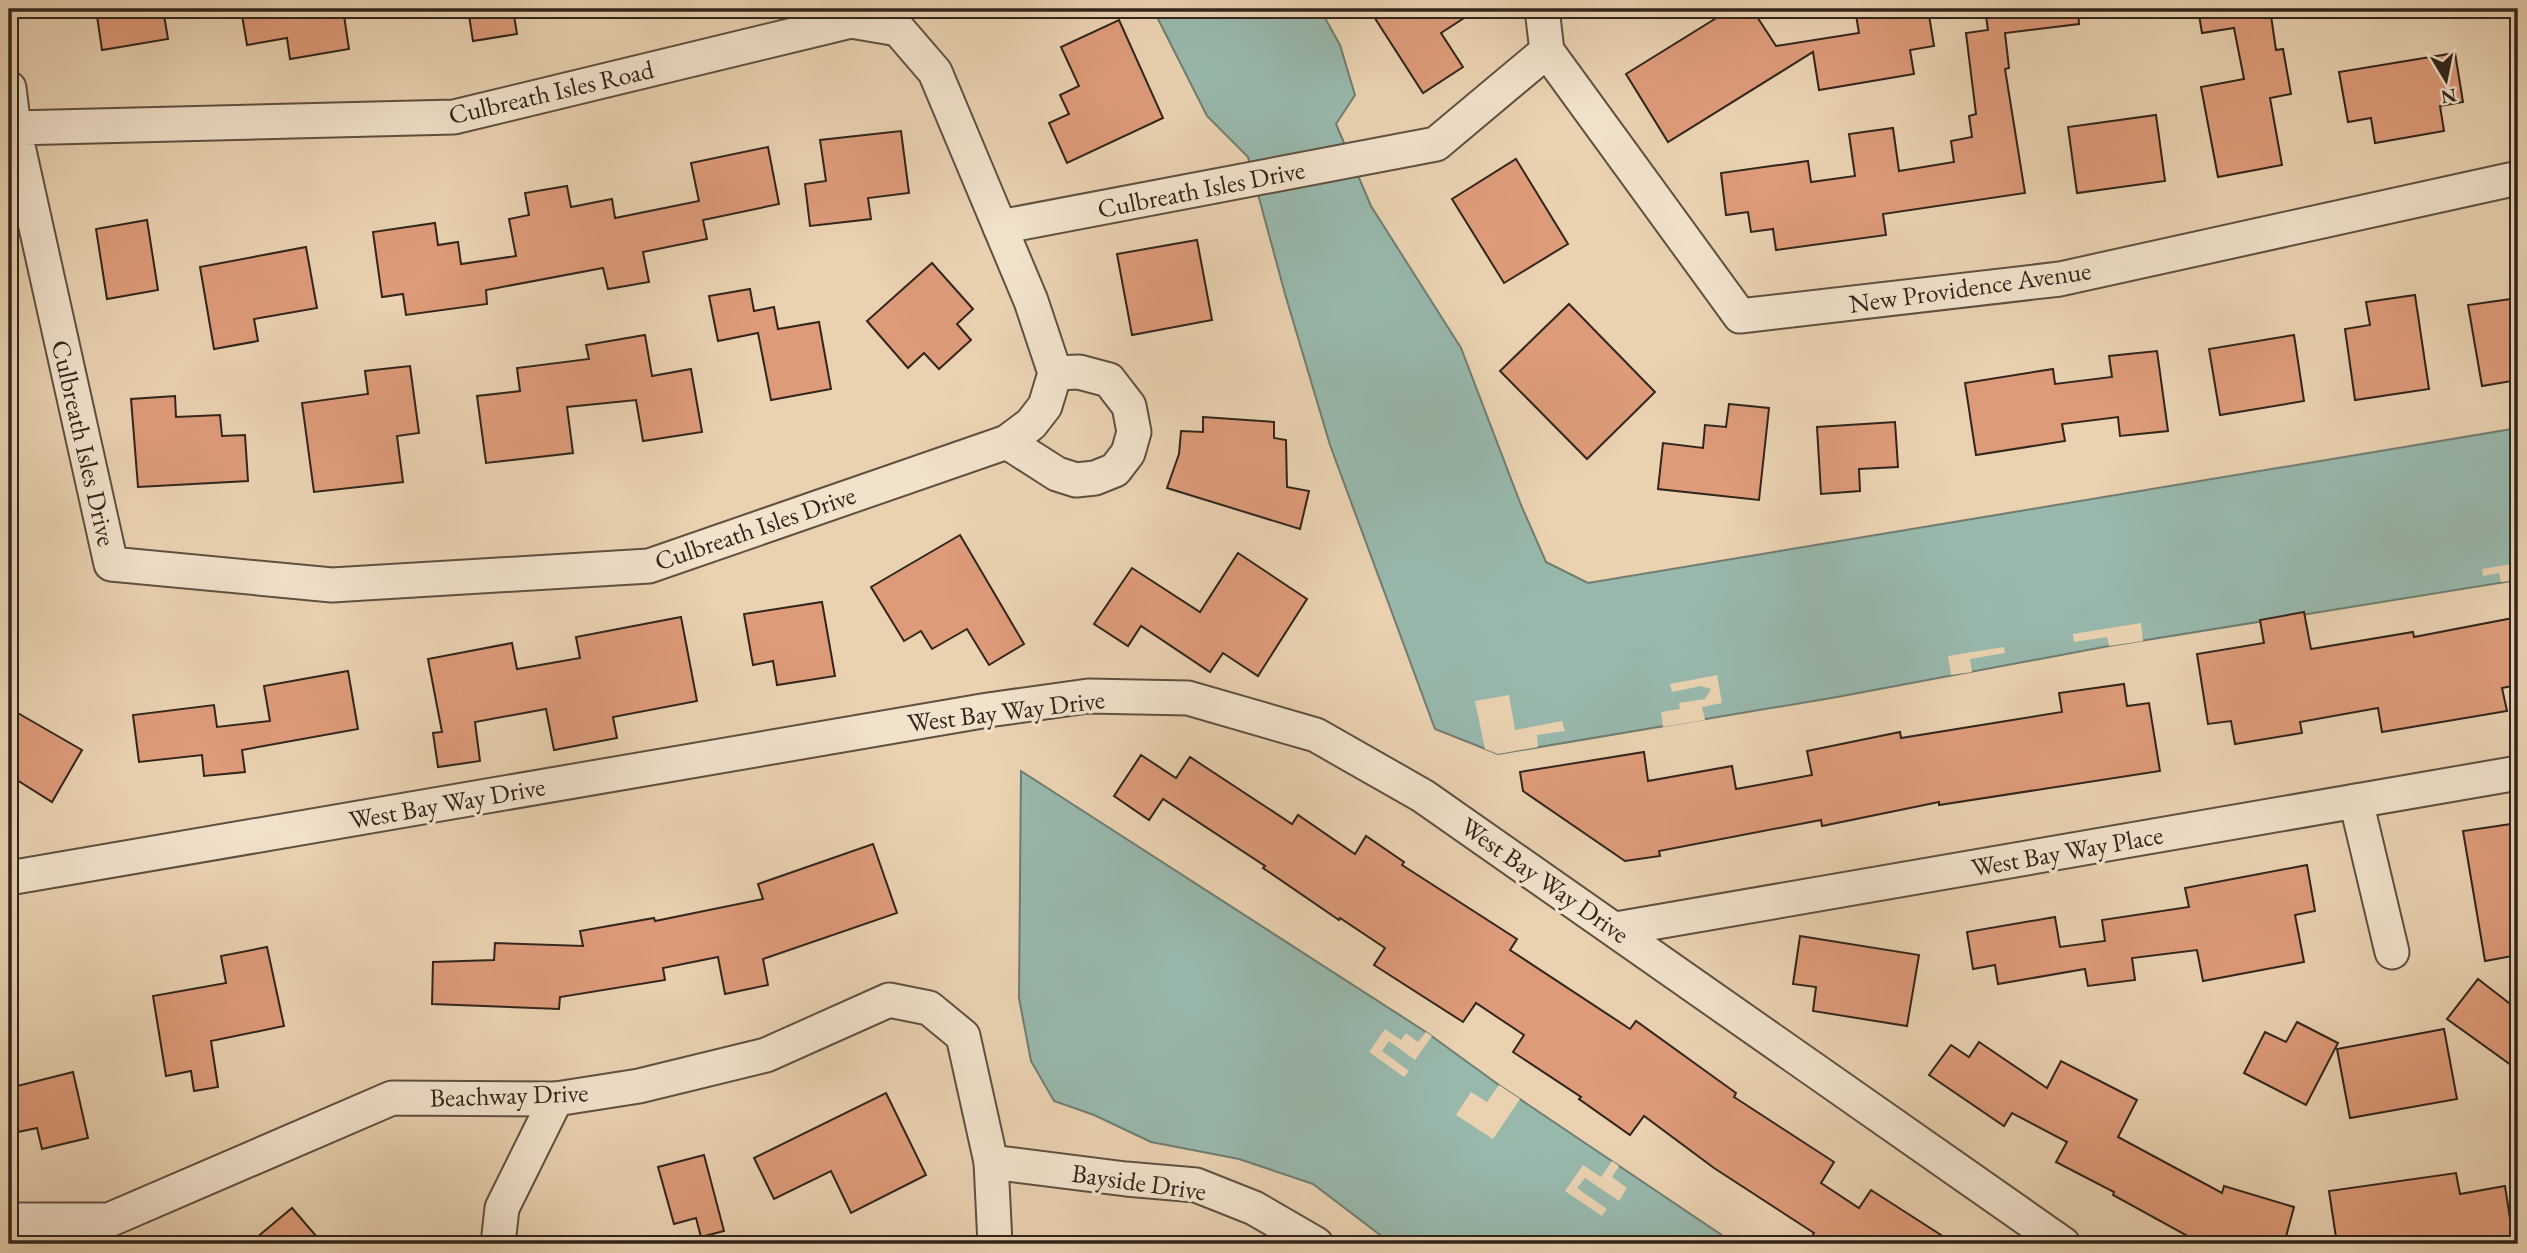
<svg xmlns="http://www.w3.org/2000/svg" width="2527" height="1253" font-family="'EB Garamond',serif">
<rect width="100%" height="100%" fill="#ead2b1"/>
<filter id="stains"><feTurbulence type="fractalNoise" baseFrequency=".00286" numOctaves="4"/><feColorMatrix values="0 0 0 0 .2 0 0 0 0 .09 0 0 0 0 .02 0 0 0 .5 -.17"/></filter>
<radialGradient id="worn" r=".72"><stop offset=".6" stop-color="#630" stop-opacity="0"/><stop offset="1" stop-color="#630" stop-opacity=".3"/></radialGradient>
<!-- water -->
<g fill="#98b8ac" stroke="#6f7d72" stroke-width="2">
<path d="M1153 9H1320L1340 45 1355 95 1336 124 1371 206 1461 348 1521 505 1546 562 1588 583 2518 428V580L2109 646 1837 697 1498 754 1435 729 1330 445 1285 294 1248 157 1207 116Z"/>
<path d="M1021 771 1426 1032 1499 1085 1735 1244H1392L1313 1184 1239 1159 1151 1142 1094 1115 1054 1101 1031 1061 1019 998Z"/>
</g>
<!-- pier -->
<g fill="#ead2b1">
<path d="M2518 563V580L2501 582 2499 573 2483 576 2482 569Z"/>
<path d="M2141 623 2143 641 2109 646 2107 637 2074 642 2073 634Z"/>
<path d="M2004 647 2005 653 1970 659 1972 672 1951 675 1948 656Z"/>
<path d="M1717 675 1722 703 1702 707 1705 720 1663 727 1661 712 1680 709 1679 703 1705 699 1711 689 1701 686 1672 692 1670 684Z"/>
<path d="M1509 695 1515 730 1562 721 1565 731 1537 735 1538 747 1498 754 1485 749 1475 701Z"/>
<path d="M1385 1029 1401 1040 1406 1033 1418 1042 1426 1032 1432 1036 1415 1060 1389 1041 1382 1051 1409 1071 1404 1077 1369 1052Z"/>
<path d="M1499 1085 1520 1099 1493 1139 1456 1115 1471 1092 1487 1102Z"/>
<path d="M1612 1161 1619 1166 1612 1177 1627 1188 1619 1201 1585 1178 1577 1188 1607 1209 1602 1216 1565 1191 1583 1165 1601 1177Z"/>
</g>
<!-- building -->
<g fill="#de9b7a" stroke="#31251c" stroke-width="2">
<path d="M96 9H163L168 39 102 50Z"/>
<path d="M241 9H343L349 49 290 59 287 38 247 45Z"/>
<path d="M468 9H513L517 34 473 41Z"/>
<path d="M1369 9H1478L1441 33 1463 67 1423 93Z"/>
<path d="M1731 9H1752L1776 46 1859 33 1855 9H1928L1934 46 1910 50 1914 74 1819 90 1813 52 1668 142 1626 74Z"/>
<path d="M1985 9H2078L2079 24 2005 33 2009 68 2005 69 2025 193 1883 214 1886 235 1776 250 1773 229 1751 232 1748 212 1726 215 1721 173 1808 161 1811 182 1855 176 1849 134 1893 128 1899 171 1954 162 1951 141 1972 137 1969 116 1976 114 1966 33 1988 30Z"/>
<path d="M2198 9H2270L2276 50 2283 49 2291 94 2270 98 2282 165 2218 177 2201 87 2244 79 2234 28 2202 33Z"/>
<path d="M1119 20 1163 118 1067 163 1049 123 1069 114 1060 95 1079 86 1061 47Z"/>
<path d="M2455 53 2463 102 2440 106 2444 131 2375 143 2371 118 2348 122 2339 72Z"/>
<path d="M2156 115 2165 181 2077 193 2068 127Z"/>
<path d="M901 131 909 193 868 198 871 219 810 226 805 184 826 181 820 140Z"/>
<path d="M768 147 779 204 703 220 707 239 643 252 649 282 608 289 603 268 486 290 487 304 406 315 403 294 382 297 373 232 435 223 438 245 458 242 461 264 516 256 509 219 529 215 525 193 567 186 571 207 612 199 615 218 699 201 691 163Z"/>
<path d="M1516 159 1568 244 1504 283 1452 199Z"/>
<path d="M147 220 158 290 107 299 96 229Z"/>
<path d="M1197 240 1212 320 1132 335 1117 254Z"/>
<path d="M306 247 317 308 254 319 258 341 214 349 200 267Z"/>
<path d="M932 263 973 309 957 324 971 340 939 369 924 353 908 368 867 321Z"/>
<path d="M750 289 754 311 774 307 778 329 819 322 831 389 771 400 758 333 718 341 709 296Z"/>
<path d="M2415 295 2429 389 2355 400 2345 329 2370 325 2366 302Z"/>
<path d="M2518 298V380L2482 386 2468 305Z"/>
<path d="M1569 304 1655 392 1587 459 1500 371Z"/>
<path d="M645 335 652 376 691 369 702 432 643 441 636 400 567 407 573 453 486 463 477 396 520 391 517 368 589 359 586 345Z"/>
<path d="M2294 335 2304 401 2220 415 2209 349Z"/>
<path d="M2157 351 2168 431 2120 436 2118 417 2062 424 2065 441 1976 455 1965 383 2053 369 2055 384 2112 377 2109 356Z"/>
<path d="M410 366 419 433 397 436 403 482 314 492 302 403 368 394 365 371Z"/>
<path d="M175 396 176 417 220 415 222 436 245 435 248 481 138 487 131 399Z"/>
<path d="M1729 404 1769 408 1759 500 1658 489 1663 443 1703 448 1705 425 1726 427Z"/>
<path d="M1203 417 1274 422V438L1286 440 1287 487 1309 491 1300 529 1167 488 1179 454 1181 431 1203 432Z"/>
<path d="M1895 422 1898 467 1859 469 1860 491 1821 494 1817 427Z"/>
<path d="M960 535 1024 644 989 665 967 629 932 649 921 631 904 641 871 587Z"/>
<path d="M1238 553 1307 599 1258 676 1223 653 1210 672 1141 626 1128 646 1094 624 1132 568 1200 612Z"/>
<path d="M822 602 835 676 777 685 773 661 753 665 744 614Z"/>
<path d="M2304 612 2311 649 2413 632 2414 637 2518 617V685L2502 688 2507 711 2382 732 2378 708 2300 722 2302 733 2235 744 2231 721 2208 724 2197 654 2264 643 2260 620Z"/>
<path d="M681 617 697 701 613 717 617 738 554 750 546 709 475 722 480 761 438 767 433 733 442 732 428 659 512 643 517 669 580 658 576 637Z"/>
<path d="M348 671 358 729 242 750 245 772 204 776 202 755 139 762 133 715 214 705 217 727 270 721 264 686Z"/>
<path d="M2124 684 2127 706 2149 703 2160 771 1939 805V802L1822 826 1821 820 1659 851 1660 856 1625 861 1523 791 1520 772 1644 752 1648 781 1732 766 1736 789 1812 775 1807 751 1900 732 1901 738 2062 712 2059 693Z"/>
<path d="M9 708 82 750 52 802 9 775Z"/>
<path d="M1141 755 1176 778 1190 757 1292 824 1298 815 1355 854 1366 836 1404 862 1402 865 1517 939 1510 950 1630 1029 1636 1021 1736 1093 1734 1097 1834 1162 1821 1183 1859 1208 1871 1190 1955 1244H1807L1814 1233 1714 1168 1644 1116 1630 1135 1579 1099 1581 1097 1513 1052 1524 1035 1476 1003 1463 1022 1374 965 1385 948 1340 918 1339 920 1263 868 1265 866 1163 799 1149 820 1114 796Z"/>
<path d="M2518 823V955L2485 961 2463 831Z"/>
<path d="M873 844 897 913 763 959 768 985 725 994 718 957 663 968 665 980 560 997 559 1009 432 1004 433 962 494 960 495 943 583 946 580 931 654 918 655 921 763 899 758 884Z"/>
<path d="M2307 865 2315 911 2295 915 2304 962 2203 981 2197 950 2132 958 2135 980 2088 986 2085 969 1998 984 1995 965 1973 969 1967 932 2055 917 2060 947 2105 941 2102 920 2189 907 2185 888Z"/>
<path d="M1800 936 1919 955 1907 1026 1813 1011 1816 987 1793 984Z"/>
<path d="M267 947 284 1026 211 1041 218 1087 194 1091 191 1071 166 1076 153 996 226 983 221 956Z"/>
<path d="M2478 979 2518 1010V1070L2447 1019Z"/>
<path d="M2297 1022 2338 1043 2306 1105 2244 1073 2265 1032 2286 1042Z"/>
<path d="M2444 1029 2457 1099 2350 1118 2337 1049Z"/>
<path d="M1979 1042 2047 1088 2061 1061 2137 1100 2118 1137 2222 1193 2224 1186 2294 1207 2284 1244H2202L2113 1195 2114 1192 2056 1162 2067 1142 2012 1113 2004 1126 1929 1075 1951 1045 1969 1057Z"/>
<path d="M73 1072 88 1138 42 1149 37 1128 13 1133 9 1115V1088Z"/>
<path d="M886 1093 926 1175 851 1213 831 1171 774 1199 754 1158Z"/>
<path d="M704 1155 724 1231 701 1237 696 1218 674 1224 658 1167Z"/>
<path d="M2456 1173 2460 1194 2505 1186 2514 1244H2446L2445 1240 2423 1244 2422 1241 2399 1244H2337L2329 1191Z"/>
<path d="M292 1208 323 1244H249Z"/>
</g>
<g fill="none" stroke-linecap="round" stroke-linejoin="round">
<defs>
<g id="minor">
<path d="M1542 9 1547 51 1740 316 2060 279 2518 178"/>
<path d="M9 88 14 128 111 564 332 585 649 566 1007 442 1031 424 1045 406 1055 373 1031 301 935 72 898 29 851 21 454 117 14 128"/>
<path d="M1000 227 1436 144 1547 51"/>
<path d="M1007 442 1057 474 1076 480 1095 478 1115 470 1128 453 1134 432 1129 406 1109 380 1079 372 1055 373"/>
<path d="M2356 801 2392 952"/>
<path d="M9 878 988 710 1088 696 1188 698 1316 735 1423 796 2063 1244"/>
<path d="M1616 929 2518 773"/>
<path d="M991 1162 1126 1179 1196 1185 1254 1208 1316 1244"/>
<path d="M9 1220H109L392 1098 556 1099 639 1086 766 1055 889 1000 929 1008 963 1036 991 1162 995 1244"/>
<path d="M498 1244 502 1208 556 1099"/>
</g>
</defs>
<!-- minor casing -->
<use href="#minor" stroke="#5f5041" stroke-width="37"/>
<!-- minor -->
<use href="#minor" stroke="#f1e2cc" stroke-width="33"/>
</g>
<g text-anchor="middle" stroke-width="7" stroke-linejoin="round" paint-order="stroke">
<!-- street labels -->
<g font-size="26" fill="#31251c" stroke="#f1e2cc">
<text transform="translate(551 92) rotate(-13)" y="9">Culbreath Isles Road</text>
<text transform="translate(1201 189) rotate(-11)" y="9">Culbreath Isles Drive</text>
<text transform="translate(1970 287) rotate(-8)" y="9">New Providence Avenue</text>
<text transform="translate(84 443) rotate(77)" y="9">Culbreath Isles Drive</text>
<text transform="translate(755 528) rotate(-19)" y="9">Culbreath Isles Drive</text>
<text transform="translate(1006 711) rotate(-7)" y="9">West Bay Way Drive</text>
<text transform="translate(447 803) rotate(-10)" y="9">West Bay Way Drive</text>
<text transform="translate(2067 851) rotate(-10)" y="9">West Bay Way Place</text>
<text transform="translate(1545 880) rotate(35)" y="9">West Bay Way Drive</text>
<text transform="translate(509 1095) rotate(-2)" y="9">Beachway Drive</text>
<text transform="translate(1139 1182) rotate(8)" y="9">Bayside Drive</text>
</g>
</g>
<!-- margin -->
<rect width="2527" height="1253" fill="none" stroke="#ead2b1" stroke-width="35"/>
<rect x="10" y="10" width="2506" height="1232" fill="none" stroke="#31251c" stroke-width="3.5"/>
<rect x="18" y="18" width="2492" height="1218" fill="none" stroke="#31251c" stroke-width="2"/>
<!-- north arrow -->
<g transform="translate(2446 80) rotate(170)" stroke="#f1e2cc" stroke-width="5" paint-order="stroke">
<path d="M0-5L12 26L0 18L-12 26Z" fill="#31251c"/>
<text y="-10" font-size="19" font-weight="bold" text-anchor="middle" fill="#31251c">N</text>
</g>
<rect width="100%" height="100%" filter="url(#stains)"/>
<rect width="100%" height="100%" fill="url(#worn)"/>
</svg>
